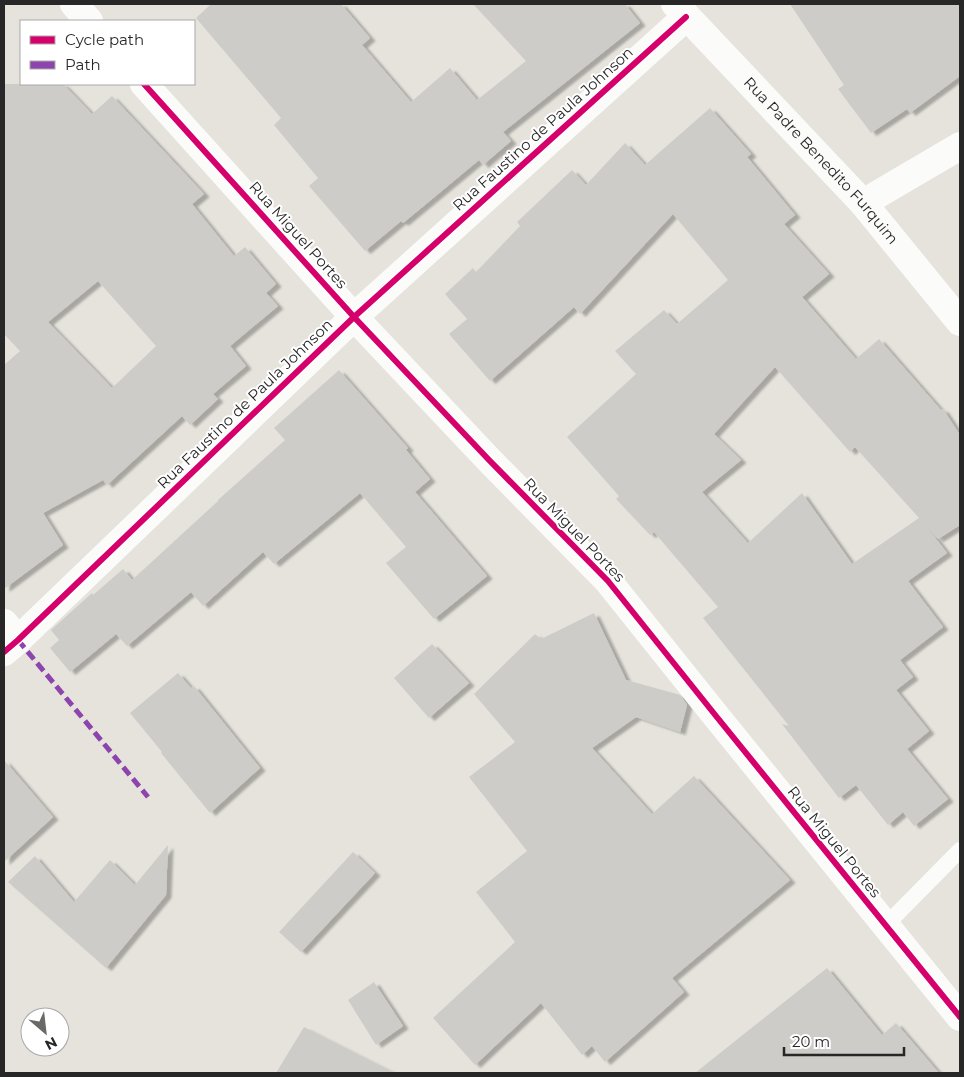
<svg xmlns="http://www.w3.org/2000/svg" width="964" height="1077" font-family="Montserrat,sans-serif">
<defs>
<filter id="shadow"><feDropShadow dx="5.5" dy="3" stdDeviation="1" flood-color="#0004"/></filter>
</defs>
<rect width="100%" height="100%" fill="#e6e3dc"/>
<!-- building -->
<g fill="#ceccc8" fill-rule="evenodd" filter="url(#shadow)">
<path d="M211 4H341L370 38 362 45 411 102 450 68 477 100 526 61 473 4H625L640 23 503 132 511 141 483 165 479 160 403 223 401 221 365 251 309 186 318 178 274 125 281 118 196 18Z"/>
<path d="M790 4H960V76L910 113 907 109 871 133 838 89 844 85Z"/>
<path d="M4 84H63L92 114 112 96 204 194 192 204 234 256 245 247 276 284 266 293 278 306 230 346 246 366 213 394 218 399 190 425 182 416 107 485 103 480 43 513 63 545 4 589V365L20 351 4 334ZM98 281 156 346 112 388 48 322Z"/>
<path d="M710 108 751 154 747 157 795 215 784 224 829 274 802 297 856 359 879 339 941 410 943 409 960 435V525L938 539 927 527 947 553 908 581 943 627 900 660 913 677 896 690 929 731 907 749 948 799 914 826 903 812 888 825 856 785 839 798 782 724 789 726 703 618 718 607 654 532 650 535 616 499 619 496 567 437 636 374 615 351 664 310 677 324 728 280 673 214 580 314 574 307 490 381 449 334 467 319 445 294 473 268 476 272 520 226 517 222 572 170 586 185 625 143 645 165ZM775 367 850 452 855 447 919 518 852 564 802 493 748 543 702 492 741 460 714 434Z"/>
<path d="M339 370 408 448 406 450 430 479 415 492 487 576 434 619 386 563 406 547 360 493 274 564 263 552 203 606 191 592 127 646 116 634 70 672 50 648 59 640 51 630 92 593 93 595 123 569 132 580 218 501V500L285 440 274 428Z"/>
<path d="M594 613 626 680 680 695 687 705 680 732 636 717 592 748 652 814 694 776 790 880 672 978 684 992 605 1062 592 1046 582 1055 541 1003 475 1065 433 1018 515 942 476 892 527 851 469 777 515 742 474 694 535 634 541 639Z"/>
<path d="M432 644 469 683 429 718 394 678Z"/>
<path d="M178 673 191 688 194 686 260 768 210 813 161 753 162 752 130 713Z"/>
<path d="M4 760 53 817 4 862Z"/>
<path d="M168 845 166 895 106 968 8 882 35 856 74 902 110 860 135 885Z"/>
<path d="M353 852 375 873 301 952 279 932Z"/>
<path d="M827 968 882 1035 896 1023 939 1073H695Z"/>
<path d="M374 982 403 1026 376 1045 348 1000Z"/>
<path d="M304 1027 395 1073H276Z"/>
</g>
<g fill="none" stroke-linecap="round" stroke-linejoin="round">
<!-- lane -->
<path stroke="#fbfbfa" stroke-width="16" d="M886 925 960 850"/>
<!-- street -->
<g stroke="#fbfbfa" stroke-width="28">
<path id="s1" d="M675 4 863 203 960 322"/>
<path d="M863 203 960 146"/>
<path d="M354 317 686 17"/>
<path d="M4 623 18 640"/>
</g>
<!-- secondary -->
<g stroke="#fbfbfa" stroke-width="28">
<path d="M74 4 89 21"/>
<path d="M144 84 354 317 489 460 608 581 716 716 960 1017"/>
<path d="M4 652 18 640 354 317"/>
</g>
<!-- quiet -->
<path stroke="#8e44ad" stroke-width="5" stroke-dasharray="10 5" stroke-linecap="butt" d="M18 640 148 797"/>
<defs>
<g id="cycleway">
<path d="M144 84 354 317 489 460 608 581 716 716 960 1017"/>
<path d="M4 652 18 640 354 317 686 17"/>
</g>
</defs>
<!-- cycleway casing -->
<use href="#cycleway" stroke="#fff" stroke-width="9"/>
<!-- cycleway -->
<use href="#cycleway" stroke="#d6006c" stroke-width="6"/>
</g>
<g text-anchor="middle" stroke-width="4" stroke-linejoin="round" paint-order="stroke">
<!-- street labels -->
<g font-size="15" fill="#272727" stroke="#fff">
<text transform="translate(543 129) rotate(-42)" y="5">Rua Faustino de Paula Johnson</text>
<text dy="5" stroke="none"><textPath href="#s1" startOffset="214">Rua Padre Benedito Furquim</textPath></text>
<text transform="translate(298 235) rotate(48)" y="5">Rua Miguel Portes</text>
<text transform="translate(245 404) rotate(-44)" y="5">Rua Faustino de Paula Johnson</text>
<text transform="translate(574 530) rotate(46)" y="5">Rua Miguel Portes</text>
<text transform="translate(834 842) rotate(51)" y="5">Rua Miguel Portes</text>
</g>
</g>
<!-- border -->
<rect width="964" height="1077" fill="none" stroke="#272727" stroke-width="10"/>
<!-- legend -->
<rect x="20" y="20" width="175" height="65" fill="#ffffff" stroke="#a9a9a9"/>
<rect x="30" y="36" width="25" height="8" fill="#d6006c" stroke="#a9a9a9"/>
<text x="65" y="45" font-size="15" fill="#272727">Cycle path</text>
<rect x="30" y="61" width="25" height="8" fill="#8e44ad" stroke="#a9a9a9"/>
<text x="65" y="70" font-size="15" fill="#272727">Path</text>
<!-- north arrow -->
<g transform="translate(45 1032) rotate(152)"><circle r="24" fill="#ffffff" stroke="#a9a9a9"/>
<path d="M0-4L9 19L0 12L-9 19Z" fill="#6a6966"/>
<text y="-8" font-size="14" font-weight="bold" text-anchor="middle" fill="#272727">N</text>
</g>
<!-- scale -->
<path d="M784 1047v8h120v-8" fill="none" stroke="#272727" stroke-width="2.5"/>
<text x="792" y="1047" font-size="15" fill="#272727" stroke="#ffffff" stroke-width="4" paint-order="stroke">20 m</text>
</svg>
